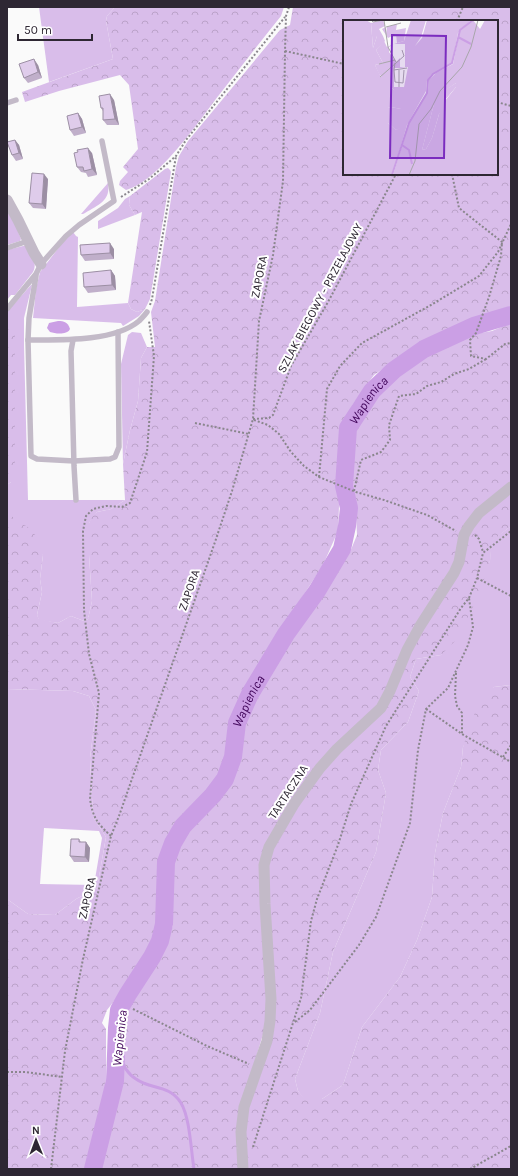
<svg xmlns="http://www.w3.org/2000/svg" width="518" height="1176" font-family="Karla,sans-serif">
<defs>
<pattern id="forest-crowns" width="20" height="18" patternUnits="userSpaceOnUse"><rect width="20" height="18" fill="#d9bdea"/><path d="M2 6a3 3 0 1 1 6 0M12 15a3 3 0 1 1 6 0" fill="none" stroke="#bba2c9"/></pattern>
</defs>
<rect width="100%" height="100%" fill="#fafafa"/>
<!-- green -->
<g fill="#d9bdea" fill-rule="evenodd">
<path d="M39 7H115L107 16 106 21 113 59 49 82Z"/>
<path d="M108 183C111 201 98 205 85 213L83 214H81Z"/>
<path d="M130 196 129 205 135 215 98 229V221L118 208 125 199Z"/>
<path d="M7 204 21 239 20 241 7 245Z"/>
<path d="M73 232 76 236 78 237 77 307 128 303 131 309 137 312 145 309 139 316 123 326 121 323 33 318 36 289 40 272 67 237Z"/>
<path d="M23 246H25C31 255 38 262 33 272L15 295H11L7 300V250Z"/>
<path d="M31 285H32L24 318V346L28 500H125L111 509 97 512 89 523V555L92 601 88 619 84 621 71 616 58 623 39 620 37 615 42 592 40 579 43 555 7 513V485L11 482 8 320H7V312Z"/>
<path d="M132 332 141 333 147 347 141 358 138 401 130 430 123 464 121 364 128 335Z"/>
<path d="M511 526V685L494 687 463 747 461 767 443 813 435 853 432 897 417 940 400 977 362 1027 343 1085 322 1099H304L298 1091 295 1079 320 1013 333 952 376 852 386 793 378 770 381 750 408 722 419 691 410 677 416 659 441 655 490 561 491 541Z"/>
<path d="M7 689 73 691 89 696 96 710 90 758 93 817 106 837 97 888 76 899 55 915 28 914 7 899ZM44 828 99 831 102 838 94 885 40 884Z"/>
</g>
<!-- forest -->
<g fill="url(#forest-crowns)" fill-rule="evenodd">
<path d="M115 7H284L281 16C260 42 239 69 219 95 198 122 159 181 126 190L119 185 120 181 128 172 123 167 138 149 129 85 120 75 59 91 25 102 22 92 113 59 106 21 107 16Z"/>
<path d="M293 7H511V306L456 326 420 343 374 375 353 404 342 427 338 465 339 506 338 531 323 565 295 608 264 662 246 690 234 719 228 756 220 776 177 825 161 861 159 884 160 923 155 940 148 954 135 974 107 1010 102 1023 106 1029V1080L98 1130 87 1169H7V899L28 914 55 915 76 899 97 888 106 837 93 817 90 758 96 710 89 696 73 691 7 689V513L29 528 39 539 43 555 40 579 42 592 37 615 39 619 58 623 71 616 84 621 88 619 92 601 89 555V523L92 517 97 512 111 509 125 500 123 464 130 430 138 401 141 358 147 347H155L151 312 155 301 176 167 179 156 188 141 280 30 290 25ZM344 21H497V174H344Z"/>
<path d="M168 168 170 170 171 172 150 299 145 309 137 312 131 309 128 303 142 212 135 215 129 205 130 196 165 169Z"/>
<path d="M7 320 13 322 15 326V471L11 482 7 485Z"/>
<path d="M511 323V484L477 511 458 554 383 700 336 748 267 846V1021L241 1107 240 1169H99L108 1137 118 1080 125 1018 133 1002 166 946 173 925 169 891V867L176 849 187 830 218 799 231 782 240 758 244 725 255 699 290 639 350 552 357 535 356 514 353 496 352 468 356 431 377 395 398 375 425 354 464 336 492 331Z"/>
<path d="M511 491V526L492 541 490 561 480 592 458 638 441 655 416 659 410 677 419 691 408 722 381 750 378 770 386 793 376 852 333 952 320 1013 295 1079 298 1091 305 1099H322L343 1085 362 1027 400 977 417 940 432 897 435 853 443 813 461 767 463 747 472 719 481 700 494 687 511 685V1169H248L244 1117 269 1042 268 856 312 782 382 710 470 531 479 519Z"/>
</g>
<!-- water -->
<path fill="#cb9fe5" d="M58 321C64 321 68 322 70 329 67 335 56 334 50 332L47 328 49 323Z"/>
<g fill="none" stroke-linecap="round" stroke-linejoin="round">
<!-- stream -->
<path stroke="#cb9fe5" stroke-width="3" d="M117 1052C122 1062 126 1073 136 1079 151 1090 169 1084 181 1103 190 1118 191 1151 194 1169"/>
<!-- river -->
<path stroke="#cb9fe5" stroke-width="18" id="s1" d="M93 1169 115 1081 117 1028 119 1010 128 994 152 957 160 941 164 924 166 862 173 843 183 826 213 795 225 779 233 757 237 723 250 694 286 634 317 591 342 549 347 526 349 508 344 486 348 428 372 391 394 370 424 349 474 326 511 315"/>
<!-- path -->
<g stroke="#8a868d" stroke-width="2" stroke-dasharray="2 2" stroke-linecap="butt">
<path d="M457 21 463 7"/>
<path d="M285 51 344 64"/>
<path d="M497 102 511 106"/>
<path d="M452 174 459 208 502 242 501 256 489 297 476 333 470 340 471 356 486 359 505 344 511 343"/>
<path d="M121 197 149 179 162 168 176 156 186 140 285 17"/>
<path d="M150 305 152 299 176 156"/>
<path d="M253 419 269 418 273 415 291 366 328 302 396 174"/>
<path d="M254 420 268 425 279 434 291 452 304 466 319 477 356 492 384 500 427 515 456 531"/>
<path d="M195 423 249 434"/>
<path d="M319 477 327 389 340 366 362 343 431 305 479 276 498 252 511 224"/>
<path d="M354 491 361 460 381 452 390 440 389 425 399 396 416 394 427 386 441 382 454 374 469 369 486 359"/>
<path d="M475 535 479 539 483 552"/>
<path d="M477 578 511 596"/>
<path d="M456 673 455 696 457 706 462 713V734"/>
<path d="M426 709 462 734 511 762"/>
<path d="M503 757 511 745"/>
<path d="M111 836C97 823 93 818 90 799L99 693 89 654 84 610 83 531 86 516 93 509 106 506 122 507 130 503 147 452 154 356 149 321"/>
<path d="M133 1009 207 1046 249 1064"/>
<path d="M295 1022 310 1010 359 945 376 917 410 823 418 750 426 709 448 688 468 645 473 627 469 598"/>
<path d="M7 1072H26L62 1077"/>
<path d="M253 1147 301 998 311 921 317 899 338 845 351 804 386 726 461 608 469 598 477 578 483 553 511 531"/>
<path d="M51 1169 65 1051 83 959 111 836 119 816 215 542 232 491 253 419 259 321 273 255 283 181 285 51 286 16 289 7"/>
<path d="M470 1169 511 1146"/>
</g>
<!-- lane -->
<g stroke="#c3bac8" stroke-width="5.5">
<path d="M7 103 16 100"/>
<path d="M7 248 28 241"/>
<path d="M36 276 29 318 28 340C60 340 114 342 139 321 142 318 145 315 147 312"/>
<path d="M7 309 36 274 41 264 66 236 79 225 114 201 102 141"/>
<path d="M28 340 31 456 37 459 74 461 110 459 115 457 119 447 118 332"/>
<path d="M73 340 71 351 74 466 76 500"/>
</g>
<!-- street -->
<g stroke="#c3bac8" stroke-width="11">
<path d="M7 200 18 220 34 253 41 264"/>
<path d="M243 1169 241 1132 244 1107 267 1041 270 1021 271 999 265 904 264 865 269 847 294 804 320 768 337 749 381 708 390 691 407 650 420 626 454 573 459 562 464 535 469 526 479 513 511 487"/>
</g>
</g>
<!-- wall -->
<g fill="#c0afca">
<path d="M38 65 42 78 28 83 24 78Z"/>
<path d="M114 100 119 125H107L103 120V111L101 108Z"/>
<path d="M78 113 82 119 86 133 74 136 70 130Z"/>
<path d="M15 140 19 145 23 159 16 161 12 155Z"/>
<path d="M92 153 97 175 88 177 86 173 81 172 77 167Z"/>
<path d="M48 179 46 209 33 208 29 203Z"/>
<path d="M114 249V259L85 261 81 255Z"/>
<path d="M111 270 115 276 116 290 88 293 84 287Z"/>
<path d="M79 839 81 842H86L90 848 89 862H74L70 856Z"/>
</g>
<!-- shaded-wall -->
<g fill="#9c8fa4">
<path d="M34 59 38 65 42 78 38 72Z"/>
<path d="M110 94 114 100 119 125 115 119Z"/>
<path d="M78 113 82 119 86 133 82 127Z"/>
<path d="M15 140 19 145 23 159 19 153Z"/>
<path d="M88 148 92 153 97 175 92 169Z"/>
<path d="M44 174 48 179 46 209 42 204Z"/>
<path d="M110 243 114 249V259L110 253Z"/>
<path d="M111 270 115 276 116 290 112 285Z"/>
<path d="M86 842 90 848 89 862 85 857Z"/>
</g>
<!-- building -->
<g fill="#dfcceb" stroke="#9c8fa4">
<path d="M34 59 38 72 24 78 19 64Z"/>
<path d="M110 94 115 119 103 120V108H101L99 96Z"/>
<path d="M78 113 82 127 70 130 67 116Z"/>
<path d="M15 140 19 153 12 155 7 142Z"/>
<path d="M88 148 92 169 84 171 83 167H77L74 153 78 152 77 150Z"/>
<path d="M32 173 44 174 42 204 29 203Z"/>
<path d="M110 243V253L81 255 80 245Z"/>
<path d="M111 270 112 285 84 287 83 273Z"/>
<path d="M71 839H79V842H86L85 857 70 856Z"/>
</g>
<g text-anchor="middle" stroke-width="4" stroke-linejoin="round" paint-order="stroke">
<!-- street labels -->
<g font-size="12" fill="#2e2733" stroke="#fff">
<text transform="translate(259 277) rotate(-79)" y="4">ZAPORA</text>
<text transform="translate(320 298) rotate(-62)" y="4">SZLAK BIEGOWY - PRZEŁAJOWY</text>
<text transform="translate(189 590) rotate(-71)" y="4">ZAPORA</text>
<text transform="translate(288 792) rotate(-57)" y="4">TARTACZNA</text>
<text transform="translate(87 898) rotate(-77)" y="4">ZAPORA</text>
</g>
<!-- water labels -->
<g font-size="13" font-style="italic" fill="#41055a" stroke="#fff">
<text dy="5" stroke="none"><textPath href="#s1" startOffset="843">Wapienica</textPath></text>
<text dy="5" stroke="none"><textPath href="#s1" startOffset="507">Wapienica</textPath></text>
<text transform="translate(119 1038) rotate(-84)" y="5">Wapienica</text>
</g>
</g>
<!-- overview -->
<g transform="translate(343 20)">
<rect width="155" height="155" fill="#fafafa"/>
<path d="M40 0 42 6 36 9 40 16H34L30 28 28 3ZM54 4 53 10 63 8 61 21 54 23 53 14 45 18 39 9 43 7 44 14V7ZM41 21 44 27 51 24 46 27V32L53 42 57 38V47L63 48H51V67H61L57 80H52L51 70 36 54 32 45 40 43 33 30ZM113 63V67L102 80 103 86 96 94 89 118 83 129 79 130 91 84 99 72ZM48 87 58 89V108L53 110 45 103V88Z" fill="#d9bdea"/>
<path d="M0 0H23L28 3 30 28 34 16H40L42 21 33 30 40 43 32 45 38 57 50 48 48 67 52 71 54 80 57 79V70L61 67 65 47H62V24H51L61 21 68 0H83L78 17 72 26 79 18 84 0H128L115 13 109 43 88 55 84 60 83 71 64 105 49 155H0ZM48 87 58 89V107L53 110 45 103V88ZM130 0 137 9 142 0H155V155H50L66 104 85 71 86 60 93 53 110 44 117 11ZM113 63V67L102 81 103 86 97 91 89 118 83 129 79 130 91 84 96 82 100 72Z" fill="#d9bdea" fill-rule="evenodd"/>
<path fill="none" stroke="#cb9fe5" stroke-width="2" d="M115 17 128 24M59 125 66 130 69 144M49 155 66 103 84 73 85 60 90 54 109 43 117 10 130 0"/>
<path fill="none" stroke="#a8a6aa" stroke-width="1" d="M28 0 30 2 40 0M41 0 45 27 53 42M43 7 58 3M52 43 51 50 64 48M36 44 52 40M51 50 52 62 60 63 61 50M56 50V67M37 57 61 36 59 30M66 155 72 141 76 104 88 89 97 71 119 47 128 27 135 0"/>
<path fill="#7b2cbf" fill-opacity="0.15" stroke="#7b2cbf" stroke-width="2" d="M49 15 103 16 101 138H47Z"/>
<rect width="155" height="155" fill="none" stroke="#2e2733" stroke-width="2"/>
</g>
<!-- border -->
<rect width="518" height="1176" fill="none" stroke="#2e2733" stroke-width="16"/>
<!-- north arrow -->
<g transform="translate(36 1140) rotate(359)" stroke="#ffffff" stroke-width="3" paint-order="stroke">
<path d="M0-3L7 15L0 10L-7 15Z" fill="#2e2733"/>
<text y="-6" font-size="11" font-weight="bold" text-anchor="middle" fill="#2e2733">N</text>
</g>
<!-- scale -->
<path d="M18 34v6h74v-6" fill="none" stroke="#2e2733" stroke-width="2"/>
<text x="24" y="34" font-size="12" fill="#2e2733" stroke="#ffffff" stroke-width="3" paint-order="stroke">50 m</text>
</svg>
